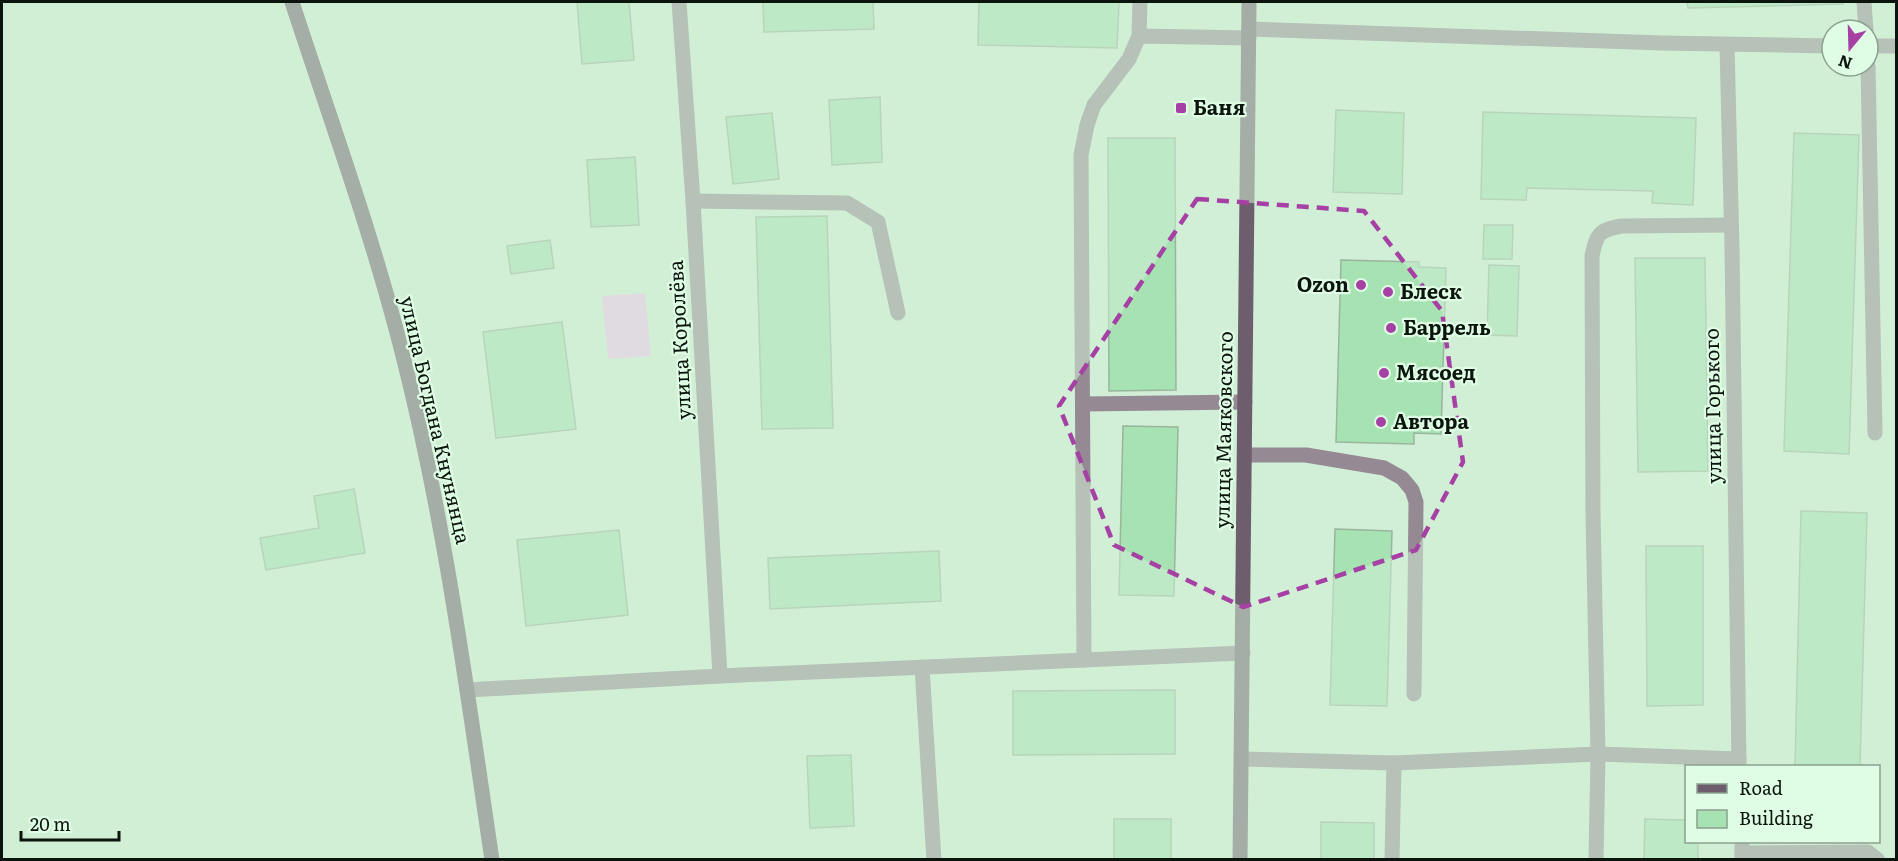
<svg xmlns="http://www.w3.org/2000/svg" width="1898" height="861" font-family="Literata,serif">
<rect width="100%" height="100%" fill="#d1efd6"/>
<!-- green -->
<path fill="#f2c4f0" d="M645 293 651 356 608 359 602 296Z"/>
<!-- building -->
<g fill="#a7e2b3" stroke="#99b59e" stroke-width="1.5">
<path d="M577 2H629L634 60 582 64Z"/>
<path d="M763 2H873L874 29 764 32Z"/>
<path d="M979 2H1119L1117 48 978 45Z"/>
<path d="M1687 2H1843V4L1688 8Z"/>
<path d="M880 97 882 162 832 165 829 100Z"/>
<path d="M1336 110 1404 113 1402 194 1333 192Z"/>
<path d="M1483 112 1696 118 1693 205 1652 203 1653 191 1527 188 1526 200 1481 199Z"/>
<path d="M772 113 779 179 733 184 726 117Z"/>
<path d="M1794 133 1859 135 1849 454 1784 451Z"/>
<path d="M1108 138H1175L1176 390 1109 391Z"/>
<path d="M635 157 639 225 591 227 587 160Z"/>
<path d="M827 216 833 428 762 429 756 217Z"/>
<path d="M1484 225H1513L1512 259H1483Z"/>
<path d="M550 240 554 268 511 274 507 246Z"/>
<path d="M1635 258H1705L1708 471 1638 472Z"/>
<path d="M1341 260 1419 262V267L1446 268 1441 434 1414 433V444L1336 442Z"/>
<path d="M1489 265 1519 266 1517 336 1487 335Z"/>
<path d="M562 322 576 429 496 438 483 332Z"/>
<path d="M1123 426 1178 427 1174 596 1119 595Z"/>
<path d="M354 489 365 553 266 570 260 538 319 528 314 496Z"/>
<path d="M1801 511 1867 513 1860 766H1795Z"/>
<path d="M1335 529 1392 531 1387 706 1330 705Z"/>
<path d="M619 530 628 615 526 626 517 540Z"/>
<path d="M1646 546H1703V705L1647 706Z"/>
<path d="M939 551 941 601 770 609 768 558Z"/>
<path d="M1175 690V754L1013 755V691Z"/>
<path d="M851 755 854 826 810 828 807 756Z"/>
<rect x="1114" y="819" width="57" height="41"/>
<path d="M1645 819 1686 820V842H1698V860H1644Z"/>
<path d="M1321 822 1374 823V860H1321Z"/>
</g>
<g fill="none" stroke-linecap="round" stroke-linejoin="round">
<!-- lane -->
<g stroke="#958a94" stroke-width="15">
<path d="M1864 2 1866 30"/>
<path d="M1139 36 1140 2"/>
<path d="M1868 66 1875 433"/>
<path d="M693 201 847 203 878 222 898 313"/>
<path d="M1083 404 1245 402"/>
<path d="M1245 455H1306L1384 468 1402 478 1412 490 1416 502 1414 694"/>
<path d="M1084 660 1081 155 1087 125 1094 105 1129 59 1139 36 1249 38"/>
<path d="M922 667 934 860"/>
<path d="M1242 759 1394 763 1598 754 1739 759"/>
<path d="M1742 853 1868 852 1878 860"/>
<path d="M1392 860 1394 763"/>
<path d="M1596 860 1598 754 1593 513 1592 256C1597 233 1599 230 1622 226L1731 225"/>
</g>
<!-- street -->
<g stroke="#958a94" stroke-width="15">
<path d="M679 2 693 201 720 676"/>
<path d="M1249 29 1662 43 1832 46"/>
<path d="M1727 45 1732 248 1739 766"/>
<path d="M1868 46H1896"/>
<path d="M467 690 720 676 1243 653"/>
<path d="M1742 842V860"/>
</g>
<!-- secondary -->
<g stroke="#6e5e6d" stroke-width="15">
<path d="M292 2C330 119 373 236 403 356 445 521 467 691 492 860"/>
<path d="M1240 860 1249 2"/>
</g>
</g>
<!-- marked area -->
<path d="M0 0H1898V861H0ZM1197 199 1364 211 1442 311 1463 462 1416 550 1243 607 1114 545 1059 406Z" fill="#d1efd6" fill-opacity=".55" fill-rule="evenodd"/>
<path fill="none" stroke="#a640a5" stroke-width="4.5" stroke-dasharray="12 8" stroke-linejoin="round" d="M1197 199 1364 211 1442 311 1463 462 1416 550 1243 607 1114 545 1059 406Z"/>
<!-- markers -->
<g fill="#a640a5" stroke="#dffce4" stroke-width="2">
<rect x="1175" y="102" width="12" height="12" rx="3"/>
<circle cx="1361" cy="285" r="6"/>
<circle cx="1388" cy="292" r="6"/>
<circle cx="1391" cy="328" r="6"/>
<circle cx="1384" cy="373" r="6"/>
<circle cx="1381" cy="422" r="6"/>
</g>
<g text-anchor="middle" stroke-width="4.5" stroke-linejoin="round" paint-order="stroke">
<!-- poi labels -->
<g font-size="20" font-weight="bold" fill="#0b150d" stroke="#dffce4" text-anchor="start">
<text x="1193" y="115">Баня</text>
<text x="1349" y="292" text-anchor="end">Ozon</text>
<text x="1400" y="299">Блеск</text>
<text x="1403" y="335">Баррель</text>
<text x="1396" y="380">Мясоед</text>
<text x="1393" y="429">Автора</text>
</g>
<!-- street labels -->
<g font-size="20" fill="#0b150d" stroke="#dffce4">
<text transform="translate(680 340) rotate(-93)" y="7">улица Королёва</text>
<text transform="translate(1713 406) rotate(-91)" y="7">улица Горького</text>
<text transform="translate(435 420) rotate(77)" y="7">улица Богдана Кнунянца</text>
<text transform="translate(1224 430) rotate(-89)" y="7">улица Маяковского</text>
</g>
</g>
<!-- border -->
<rect width="1898" height="861" fill="none" stroke="#0b150d" stroke-width="6"/>
<!-- legend -->
<rect x="1685" y="765" width="195" height="78" fill="#dffce4" stroke="#8aa08e" stroke-width="1.5"/>
<rect x="1697" y="784" width="30" height="9" fill="#6e5e6d" stroke="#8aa08e" stroke-width="1.5"/>
<text x="1739" y="795" font-size="18" fill="#0b150d">Road</text>
<rect x="1697" y="810" width="30" height="18" fill="#a7e2b3" stroke="#8aa08e" stroke-width="1.5"/>
<text x="1739" y="825" font-size="18" fill="#0b150d">Building</text>
<!-- north arrow -->
<g transform="translate(1850 48) rotate(199)"><circle r="28" fill="#dffce4" stroke="#8aa08e" stroke-width="1.5"/>
<path d="M0-4.5L10 22L0 15L-10 22Z" fill="#a640a5"/>
<text y="-9" font-size="16" font-weight="bold" text-anchor="middle" fill="#0b150d">N</text>
</g>
<!-- scale -->
<path d="M21 831v9h98v-9" fill="none" stroke="#0b150d" stroke-width="3"/>
<text x="30" y="831" font-size="18" fill="#0b150d" stroke="#dffce4" stroke-width="4.5" paint-order="stroke">20 m</text>
</svg>
